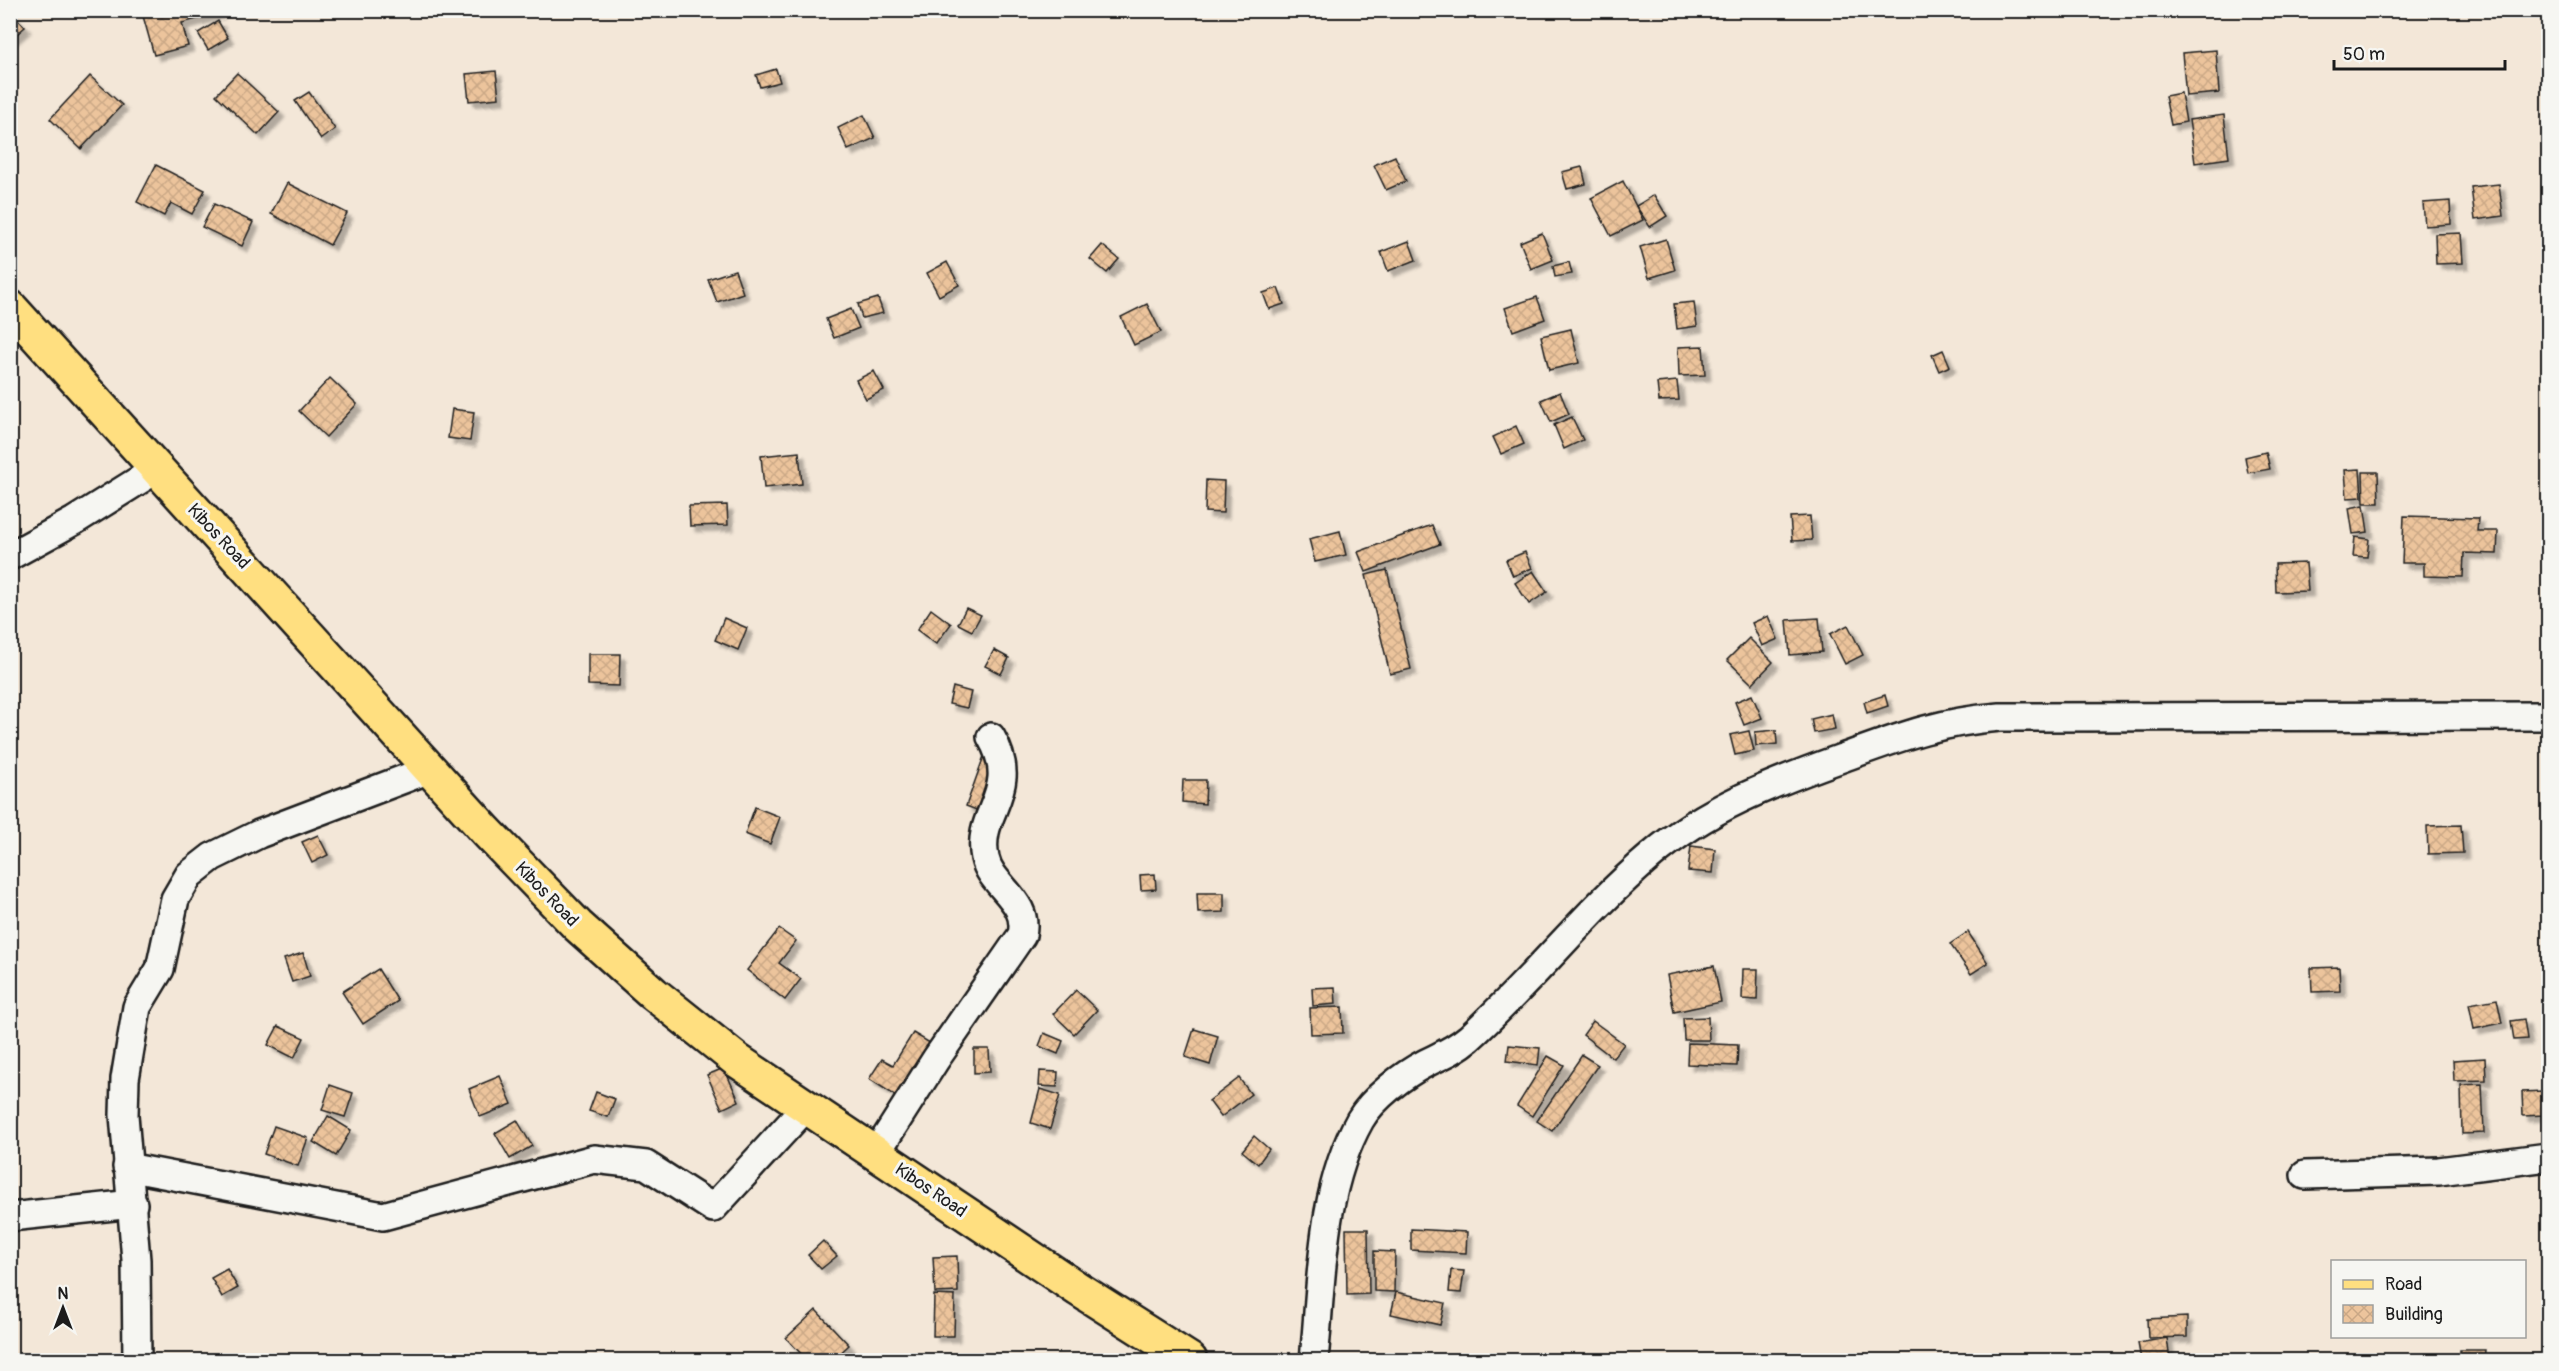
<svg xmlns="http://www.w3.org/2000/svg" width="2559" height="1371" font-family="Pangolin,sans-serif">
<defs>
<pattern id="building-cross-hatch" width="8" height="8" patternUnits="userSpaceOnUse" patternTransform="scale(1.5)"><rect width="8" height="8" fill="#ecc49c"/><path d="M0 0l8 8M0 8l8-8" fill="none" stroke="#caa886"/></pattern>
<filter id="shadow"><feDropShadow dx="5.5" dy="5.5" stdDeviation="1.5" flood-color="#0004"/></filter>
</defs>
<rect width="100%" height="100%" fill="#f3e7d8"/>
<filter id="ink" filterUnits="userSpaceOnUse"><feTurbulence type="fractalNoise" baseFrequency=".0167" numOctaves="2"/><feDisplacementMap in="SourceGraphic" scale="12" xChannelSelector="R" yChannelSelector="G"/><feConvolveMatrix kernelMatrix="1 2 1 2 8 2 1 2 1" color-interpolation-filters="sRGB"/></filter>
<g filter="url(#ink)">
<!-- building -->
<g fill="url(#building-cross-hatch)" stroke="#1c1c1c" stroke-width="1.5" filter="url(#shadow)">
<path d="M165 10H218L219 13 182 23 188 46 154 55 143 16Z"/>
<path d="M10 11 25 27 10 40Z"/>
<path d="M218 21 228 38 208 50 198 33Z"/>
<path d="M2216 50 2219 93 2186 96 2182 53Z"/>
<path d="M776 69 780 82 760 87 756 75Z"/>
<path d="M496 71 499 98 469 101 466 74Z"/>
<path d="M237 73 279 112 258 135 216 95Z"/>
<path d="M90 76 122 105 81 149 50 119Z"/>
<path d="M309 92 335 129 321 139 295 101Z"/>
<path d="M2181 93 2186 122 2171 125 2165 96Z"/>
<path d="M864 115 875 138 848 150 838 128Z"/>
<path d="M2224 115 2229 158 2195 163 2189 120Z"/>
<path d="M1395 156 1406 181 1386 190 1374 165Z"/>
<path d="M156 165 205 190 192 214 171 203 164 216 137 202Z"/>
<path d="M1582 167 1586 184 1567 189 1562 172Z"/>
<path d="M1623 181 1643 220 1611 236 1591 198Z"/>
<path d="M287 183 347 213 330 245 271 214Z"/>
<path d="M2499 184 2503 216 2475 220 2471 187Z"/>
<path d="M1654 195 1667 216 1650 227 1636 206Z"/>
<path d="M2450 201 2451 224 2425 226 2423 203Z"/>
<path d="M214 204 253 222 242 246 202 227Z"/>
<path d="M1542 233 1553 260 1531 269 1520 242Z"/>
<path d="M2461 233 2463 263 2436 264 2435 234Z"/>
<path d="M1666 239 1675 270 1649 278 1640 247Z"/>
<path d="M1409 241 1416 260 1388 271 1381 252Z"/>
<path d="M1102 245 1119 259 1107 273 1090 259Z"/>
<path d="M947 262 959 285 939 296 927 273Z"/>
<path d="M1569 262 1572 274 1555 277 1553 266Z"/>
<path d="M735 270 743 293 717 302 708 279Z"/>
<path d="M1278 288 1284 304 1269 309 1263 293Z"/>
<path d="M1537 297 1545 319 1513 331 1505 308Z"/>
<path d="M878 298 883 313 862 318 858 304Z"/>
<path d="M1694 302 1697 326 1677 329 1674 304Z"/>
<path d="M1147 304 1161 332 1134 345 1121 317Z"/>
<path d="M851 309 859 328 834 338 826 319Z"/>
<path d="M1571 329 1579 363 1549 370 1541 336Z"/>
<path d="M1703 346 1705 375 1679 376 1678 347Z"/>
<path d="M1943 350 1950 366 1939 371 1932 355Z"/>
<path d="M874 371 884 390 866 399 856 380Z"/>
<path d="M330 378 357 404 326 437 299 411Z"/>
<path d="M1677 381 1679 400 1659 401 1657 383Z"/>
<path d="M1560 392 1569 414 1551 422 1541 400Z"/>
<path d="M452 409 474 412 470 441 448 438Z"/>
<path d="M1572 417 1583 440 1564 449 1554 425Z"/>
<path d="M1516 426 1524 444 1501 454 1493 437Z"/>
<path d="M799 452 802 484 764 488 761 456Z"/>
<path d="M2266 452 2270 469 2248 473 2245 457Z"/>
<path d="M2360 469 2362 497 2347 498 2345 470Z"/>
<path d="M2363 472H2378L2379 503H2364Z"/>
<path d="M1206 480 1224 481 1223 513 1205 512Z"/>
<path d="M727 505 728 525 690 526 689 506Z"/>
<path d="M2364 505 2368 532 2353 534 2349 508Z"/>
<path d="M1810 516 1812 540 1792 541 1790 517Z"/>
<path d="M2404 516 2478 518 2477 531H2498L2497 554 2464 553 2463 577 2424 576V563H2402Z"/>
<path d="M1432 525 1440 544 1366 572 1358 552Z"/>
<path d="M1340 531 1346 555 1315 562 1309 539Z"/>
<path d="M2355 537 2369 539 2367 557 2353 556Z"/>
<path d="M1525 552 1532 568 1513 576 1506 560Z"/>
<path d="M2306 563 2308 591 2276 592 2275 564Z"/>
<path d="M1387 570 1411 669 1390 674 1366 575Z"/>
<path d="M1533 571 1547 592 1529 604 1515 583Z"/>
<path d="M966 608 981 615 972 631 958 624Z"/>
<path d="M931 609 951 624 936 644 917 630Z"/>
<path d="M1768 616 1778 639 1762 646 1752 623Z"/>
<path d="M724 618 747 628 738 650 715 640Z"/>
<path d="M1819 618 1822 652 1790 655 1787 620Z"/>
<path d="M1848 625 1863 655 1845 664 1830 634Z"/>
<path d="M1749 638 1773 662 1752 684 1727 660Z"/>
<path d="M994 650 1009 658 1001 674 985 666Z"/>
<path d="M588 654H620L619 686 588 685Z"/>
<path d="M953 687 971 692 967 708 949 704Z"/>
<path d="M1752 695 1762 718 1744 725 1735 702Z"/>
<path d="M1885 695 1888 706 1867 713 1864 702Z"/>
<path d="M1832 714 1835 729 1814 733 1811 719Z"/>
<path d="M1776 730 1777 744 1756 746 1755 732Z"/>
<path d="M1749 731 1754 751 1735 755 1730 735Z"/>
<path d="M984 756 1000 761 982 812 966 806Z"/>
<path d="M1183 780H1206L1205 804 1182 802Z"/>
<path d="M755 807 780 817 770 844 745 834Z"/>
<path d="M2461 825 2463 853 2428 854 2427 826Z"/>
<path d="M318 835 328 855 312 863 302 842Z"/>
<path d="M1691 846 1715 849 1713 873 1688 871Z"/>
<path d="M1155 874 1156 889 1141 890 1140 875Z"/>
<path d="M1197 893H1224V912L1198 913Z"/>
<path d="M779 929 796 941 779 963 801 979 785 1000 747 970Z"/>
<path d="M1968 932 1988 963 1971 974 1950 944Z"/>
<path d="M303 953 310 976 292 982 284 959Z"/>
<path d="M1714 966 1721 1002 1674 1012 1667 975Z"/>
<path d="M2339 967 2340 991 2312 992 2311 968Z"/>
<path d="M378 969 398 1001 363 1024 342 992Z"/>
<path d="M1743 969H1758L1757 1000 1742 999Z"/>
<path d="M1335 987 1336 1004 1313 1006 1312 988Z"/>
<path d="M1076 990 1097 1010 1074 1034 1053 1014Z"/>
<path d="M2497 999 2502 1023 2474 1029 2469 1004Z"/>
<path d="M1342 1007 1343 1033 1311 1034 1310 1008Z"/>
<path d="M1708 1017 1709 1040H1684L1683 1018Z"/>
<path d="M2524 1019 2527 1039 2514 1040 2511 1021Z"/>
<path d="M1593 1021 1624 1044 1613 1058 1583 1035Z"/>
<path d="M278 1026 304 1038 294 1058 268 1045Z"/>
<path d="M1194 1029 1218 1036 1210 1065 1185 1057Z"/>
<path d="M913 1033 930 1043 896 1096 869 1079 882 1059 893 1065Z"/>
<path d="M1044 1033 1063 1041 1058 1054 1039 1046Z"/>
<path d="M1688 1043 1738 1045 1737 1066 1687 1064Z"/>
<path d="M1509 1045 1540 1048 1538 1065 1507 1061Z"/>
<path d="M974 1049H989L990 1072 974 1073Z"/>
<path d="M1582 1055 1598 1065 1552 1131 1537 1121Z"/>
<path d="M1548 1056 1564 1065 1532 1116 1517 1106Z"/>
<path d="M2485 1058 2486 1080 2454 1081 2453 1060Z"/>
<path d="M724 1068 739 1101 722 1109 707 1075Z"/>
<path d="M1040 1071 1058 1072 1057 1087 1039 1086Z"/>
<path d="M500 1076 512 1104 480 1117 469 1089Z"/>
<path d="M1239 1078 1251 1094 1221 1117 1209 1101Z"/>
<path d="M2482 1084 2484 1133 2462 1134 2461 1085Z"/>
<path d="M330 1085 353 1093 345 1117 322 1110Z"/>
<path d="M1040 1089 1060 1095 1050 1129 1031 1123Z"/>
<path d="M2543 1091 2544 1115 2523 1116 2522 1092Z"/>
<path d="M596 1092 615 1099 608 1117 589 1111Z"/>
<path d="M328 1116 351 1130 336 1156 313 1142Z"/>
<path d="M517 1120 532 1146 510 1159 495 1133Z"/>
<path d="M274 1126 308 1138 298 1166 264 1154Z"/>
<path d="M1254 1136 1269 1149 1258 1164 1242 1151Z"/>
<path d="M1346 1229H1368L1369 1294 1347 1295Z"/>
<path d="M1411 1229 1467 1232 1466 1253 1411 1250Z"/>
<path d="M823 1241 837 1256 821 1269 808 1255Z"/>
<path d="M1374 1251 1395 1252 1394 1292 1374 1291Z"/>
<path d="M957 1256 958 1292 935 1293 933 1257Z"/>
<path d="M227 1269 238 1288 222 1297 211 1278Z"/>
<path d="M1451 1270 1464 1271 1461 1293 1449 1292Z"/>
<path d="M1396 1292 1445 1303 1440 1325 1391 1314Z"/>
<path d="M934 1295 955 1296 954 1336H933Z"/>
<path d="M816 1310 849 1345 833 1360H807L786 1338Z"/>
<path d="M2187 1317V1337L2148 1338 2147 1319Z"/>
<path d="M2167 1338 2170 1360H2141L2138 1343Z"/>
<path d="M2459 1350H2485L2484 1360H2459Z"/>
<path d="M837 1357 854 1359V1360H837Z"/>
</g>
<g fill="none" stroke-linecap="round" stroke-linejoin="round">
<defs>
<g id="minor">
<path d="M10 556 74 521 157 469"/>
<path d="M876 1153 936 1059 1022 935C1030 900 991 887 985 858 975 812 1023 792 991 737"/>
<path d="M127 1167 383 1216 594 1159 646 1165 713 1208 806 1107"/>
<path d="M2305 1175 2439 1171 2548 1157"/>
<path d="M10 1217 133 1204"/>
<path d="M137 1360 136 1260 124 1115 125 1079 137 1007 160 969 175 899 189 875 212 857 259 834 430 769"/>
<path d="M1314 1360C1322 1282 1320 1191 1360 1120 1373 1098 1403 1075 1426 1063 1442 1055 1455 1050 1469 1038 1532 981 1587 910 1651 856 1706 808 1775 782 1842 758 1900 737 1938 722 2000 717L2548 716"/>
</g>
<path id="primary" d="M10 307 486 831 578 926 654 994 738 1061 1078 1289 1190 1360"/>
</defs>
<!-- minor casing -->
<use href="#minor" stroke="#1c1c1c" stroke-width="32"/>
<!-- primary casing -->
<use href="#primary" stroke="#1c1c1c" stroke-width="38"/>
<!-- minor -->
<use href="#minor" stroke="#f6f6f2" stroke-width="27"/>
<!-- primary -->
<use href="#primary" stroke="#ffdf80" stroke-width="33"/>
</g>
</g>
<g text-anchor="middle" stroke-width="6" stroke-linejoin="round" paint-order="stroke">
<!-- street labels -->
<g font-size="18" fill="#1c1c1c" stroke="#f6f6f2">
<text transform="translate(219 536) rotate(47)" y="6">Kibos Road</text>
<text transform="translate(547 894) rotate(46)" y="6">Kibos Road</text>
<text transform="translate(931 1190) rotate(34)" y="6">Kibos Road</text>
</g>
</g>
<!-- margin -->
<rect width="2559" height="1371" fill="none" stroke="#f6f6f2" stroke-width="36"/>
<rect x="18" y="18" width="2523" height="1335" fill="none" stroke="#1c1c1c" stroke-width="2" filter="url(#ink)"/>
<!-- legend -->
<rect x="2331" y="1260" width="195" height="78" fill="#f6f6f2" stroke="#9f9f9c" stroke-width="1.5"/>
<rect x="2343" y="1280" width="30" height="9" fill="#ffdf80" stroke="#9f9f9c" stroke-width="1.5"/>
<text x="2385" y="1290" font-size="18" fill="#1c1c1c">Road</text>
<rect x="2343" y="1305" width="30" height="18" fill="url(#building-cross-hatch)" stroke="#9f9f9c" stroke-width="1.5"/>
<text x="2385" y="1320" font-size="18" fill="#1c1c1c">Building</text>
<!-- north arrow -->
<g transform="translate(63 1308)" stroke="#f6f6f2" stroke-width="4.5" paint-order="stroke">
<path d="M0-4.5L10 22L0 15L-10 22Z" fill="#1c1c1c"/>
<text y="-9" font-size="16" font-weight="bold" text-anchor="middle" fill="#1c1c1c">N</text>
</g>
<!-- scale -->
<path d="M2334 60v9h171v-9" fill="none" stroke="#1c1c1c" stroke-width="3"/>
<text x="2343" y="60" font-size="18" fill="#1c1c1c" stroke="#f6f6f2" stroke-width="4.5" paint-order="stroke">50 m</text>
</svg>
